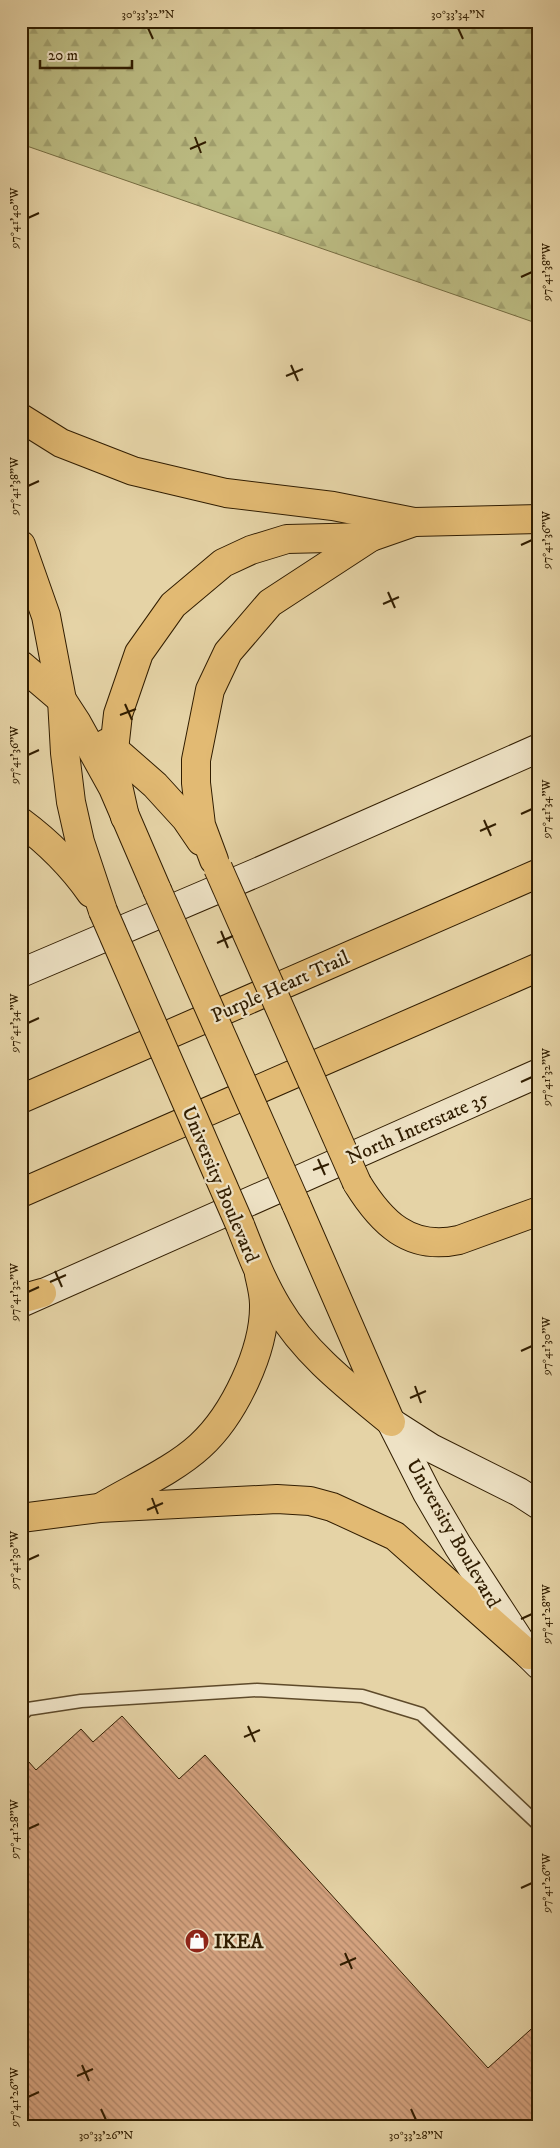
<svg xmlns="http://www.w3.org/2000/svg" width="560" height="2148" font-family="'IM FELL DW Pica',serif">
<defs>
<pattern id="forest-firs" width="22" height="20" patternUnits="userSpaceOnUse" patternTransform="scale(1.25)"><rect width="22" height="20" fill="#bbbb82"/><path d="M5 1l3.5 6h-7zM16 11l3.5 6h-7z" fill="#a1a06e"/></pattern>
<pattern id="building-back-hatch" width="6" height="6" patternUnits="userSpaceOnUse" patternTransform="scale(1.25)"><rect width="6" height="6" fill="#d4a27f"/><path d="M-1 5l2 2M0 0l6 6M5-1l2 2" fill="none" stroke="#ad8366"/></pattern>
</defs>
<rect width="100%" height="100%" fill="#e5d3a6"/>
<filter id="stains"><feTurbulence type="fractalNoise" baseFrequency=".004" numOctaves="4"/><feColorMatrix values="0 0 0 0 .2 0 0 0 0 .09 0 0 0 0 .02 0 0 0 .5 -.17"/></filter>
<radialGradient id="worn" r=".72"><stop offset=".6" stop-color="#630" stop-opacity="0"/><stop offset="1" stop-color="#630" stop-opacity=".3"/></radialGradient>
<!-- forest -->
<path fill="url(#forest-firs)" stroke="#766c41" d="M21 21H539V324L21 144Z"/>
<!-- building -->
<path fill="url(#building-back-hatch)" stroke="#311d00" d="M122 1716 179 1779 205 1755 488 2068 539 2022V2127H21V1753L36 1770 81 1729 93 1742Z"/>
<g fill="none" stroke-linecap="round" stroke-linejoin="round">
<defs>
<path id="lane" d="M21 1715 28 1709 81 1701 257 1690 362 1696 421 1714 539 1825"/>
<g id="secondary">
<path d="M21 973 258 872 539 748"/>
<path d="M21 1303 539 1073"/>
<path d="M391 1422 427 1493 458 1546 529 1655 539 1665"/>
<path d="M392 1423 431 1448 519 1492 539 1505"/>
</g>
<g id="primary">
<path d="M21 418 61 443 133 471 226 493 333 506 414 522 539 519"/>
<path d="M21 545 46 616 62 700 65 753 71 802 80 842 103 911"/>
<path d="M21 665 62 700 77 723 113 788 157 890"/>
<path d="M107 743 155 785 186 819 201 841"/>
<path d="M125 817 117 781 114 750 118 714 139 653 173 605 223 563 251 550 287 539 371 537"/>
<path d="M21 822C48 842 72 866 91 893"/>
<path d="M214 860 201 825 196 783V760L210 690 228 652 270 603 371 537 414 522"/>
<path d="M357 1183C381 1222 409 1251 459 1240L539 1211"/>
<path d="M296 1204 389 1418"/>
<path d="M240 1225C251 1253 262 1282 278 1308 306 1355 350 1388 391 1422"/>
<path d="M103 1506C133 1488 174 1470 200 1446 234 1415 265 1350 264 1304 264 1294 261 1283 259 1274"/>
<path d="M21 1518 99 1508 277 1499 310 1501 332 1507 395 1536 529 1655"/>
</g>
<g id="highway">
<path d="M21 1099 539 873"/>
<path d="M21 1193 539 967"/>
<path d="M21 1299 42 1293"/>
</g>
</defs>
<!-- lane casing -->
<use href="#lane" stroke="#5e4a2a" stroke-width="15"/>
<!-- secondary casing -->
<use href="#secondary" stroke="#311d00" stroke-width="30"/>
<!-- primary casing -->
<use href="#primary" stroke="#311d00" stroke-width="30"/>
<!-- highway casing -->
<use href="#highway" stroke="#311d00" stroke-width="30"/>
<!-- lane -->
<use href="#lane" stroke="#eee2c5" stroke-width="12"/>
<!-- secondary -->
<use href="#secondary" stroke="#eee2c5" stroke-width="28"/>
<!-- primary -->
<use href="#primary" stroke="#e2ba73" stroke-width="28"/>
<!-- highway -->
<use href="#highway" stroke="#e2ba73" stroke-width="28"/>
<defs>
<g id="primary-bridge">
<path d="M218 868 357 1183"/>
<path d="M157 890 296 1204"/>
<path d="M103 911 240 1225"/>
</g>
</defs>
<!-- primary-bridge casing -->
<use href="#primary-bridge" stroke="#311d00" stroke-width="30" stroke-linecap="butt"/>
<!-- primary-bridge -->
<use href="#primary-bridge" stroke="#e2ba73" stroke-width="28"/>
</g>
<!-- ticks -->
<path fill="none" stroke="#311d00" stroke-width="2" d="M148 28 153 39M458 28 463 39M195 137 201 153M190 149 206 142M28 218 39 213M521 277 532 272M291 365 298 381M286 376 303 369M28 486 39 481M521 545 532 540M388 592 395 608M383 604 399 597M125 704 132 720M120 715 136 709M28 755 39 750M521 814 532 809M484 820 491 836M480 831 496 824M221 931 228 948M217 943 233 936M28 1023 39 1018M521 1082 532 1077M318 1159 325 1175M313 1170 329 1164M55 1271 62 1287M50 1282 66 1275M28 1292 39 1287M521 1351 532 1346M415 1386 421 1403M410 1398 426 1391M152 1498 158 1514M147 1510 163 1503M28 1560 39 1555M521 1619 532 1614M248 1726 255 1742M244 1737 260 1730M28 1829 39 1824M521 1888 532 1883M345 1953 352 1969M340 1965 356 1958M82 2065 89 2081M77 2076 93 2069M28 2097 39 2092M101 2109 106 2120M411 2109 416 2120"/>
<!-- icons -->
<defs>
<symbol id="shop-disc" viewBox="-11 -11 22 22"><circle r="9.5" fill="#8f2418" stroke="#eee2c5"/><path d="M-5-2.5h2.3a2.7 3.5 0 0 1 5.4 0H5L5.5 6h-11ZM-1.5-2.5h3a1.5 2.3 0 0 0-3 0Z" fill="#fff"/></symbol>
</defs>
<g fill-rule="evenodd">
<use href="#shop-disc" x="183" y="1927" width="28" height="28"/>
</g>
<g text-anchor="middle" stroke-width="4.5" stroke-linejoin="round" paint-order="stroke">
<!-- street labels -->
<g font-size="20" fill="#311d00" stroke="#eee2c5">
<text transform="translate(280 986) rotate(-24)" y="7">Purple Heart Trail</text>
<text transform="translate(417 1127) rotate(-24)" y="7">North Interstate 35</text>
<text transform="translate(221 1184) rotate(67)" y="7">University Boulevard</text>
<text transform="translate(454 1533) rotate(60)" y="7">University Boulevard</text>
</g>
<!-- poi labels -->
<g font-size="20" font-weight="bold" fill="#311d00" stroke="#eee2c5" text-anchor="start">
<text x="214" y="1948">IKEA</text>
</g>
</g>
<!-- margin -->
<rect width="560" height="2148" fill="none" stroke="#e5d3a6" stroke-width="55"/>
<!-- scale -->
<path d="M40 60v8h92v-8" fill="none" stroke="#311d00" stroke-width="2.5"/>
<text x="48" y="60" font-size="15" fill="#311d00" stroke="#eee2c5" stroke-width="4" paint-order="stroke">20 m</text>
<rect x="28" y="28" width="504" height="2092" fill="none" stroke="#311d00" stroke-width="2"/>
<g font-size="12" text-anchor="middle" fill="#311d00">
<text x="148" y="18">30°33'32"N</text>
<text x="458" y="18">30°33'34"N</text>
<text transform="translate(14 218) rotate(-90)" y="4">97°41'40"W</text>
<text transform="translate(546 272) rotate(-90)" y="4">97°41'38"W</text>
<text transform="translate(14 486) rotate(-90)" y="4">97°41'38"W</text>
<text transform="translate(546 540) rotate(-90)" y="4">97°41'36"W</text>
<text transform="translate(14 755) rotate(-90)" y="4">97°41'36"W</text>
<text transform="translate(546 809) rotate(-90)" y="4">97°41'34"W</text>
<text transform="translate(14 1023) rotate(-90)" y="4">97°41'34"W</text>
<text transform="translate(546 1077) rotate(-90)" y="4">97°41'32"W</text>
<text transform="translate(14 1292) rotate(-90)" y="4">97°41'32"W</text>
<text transform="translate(546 1346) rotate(-90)" y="4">97°41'30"W</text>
<text transform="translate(14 1560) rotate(-90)" y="4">97°41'30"W</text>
<text transform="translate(546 1614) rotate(-90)" y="4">97°41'28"W</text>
<text transform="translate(14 1829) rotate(-90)" y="4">97°41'28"W</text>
<text transform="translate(546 1883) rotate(-90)" y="4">97°41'26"W</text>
<text transform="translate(14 2097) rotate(-90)" y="4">97°41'26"W</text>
<text x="106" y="2139">30°33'26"N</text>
<text x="416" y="2139">30°33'28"N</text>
</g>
<rect width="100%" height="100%" filter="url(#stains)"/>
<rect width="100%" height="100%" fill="url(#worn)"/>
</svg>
